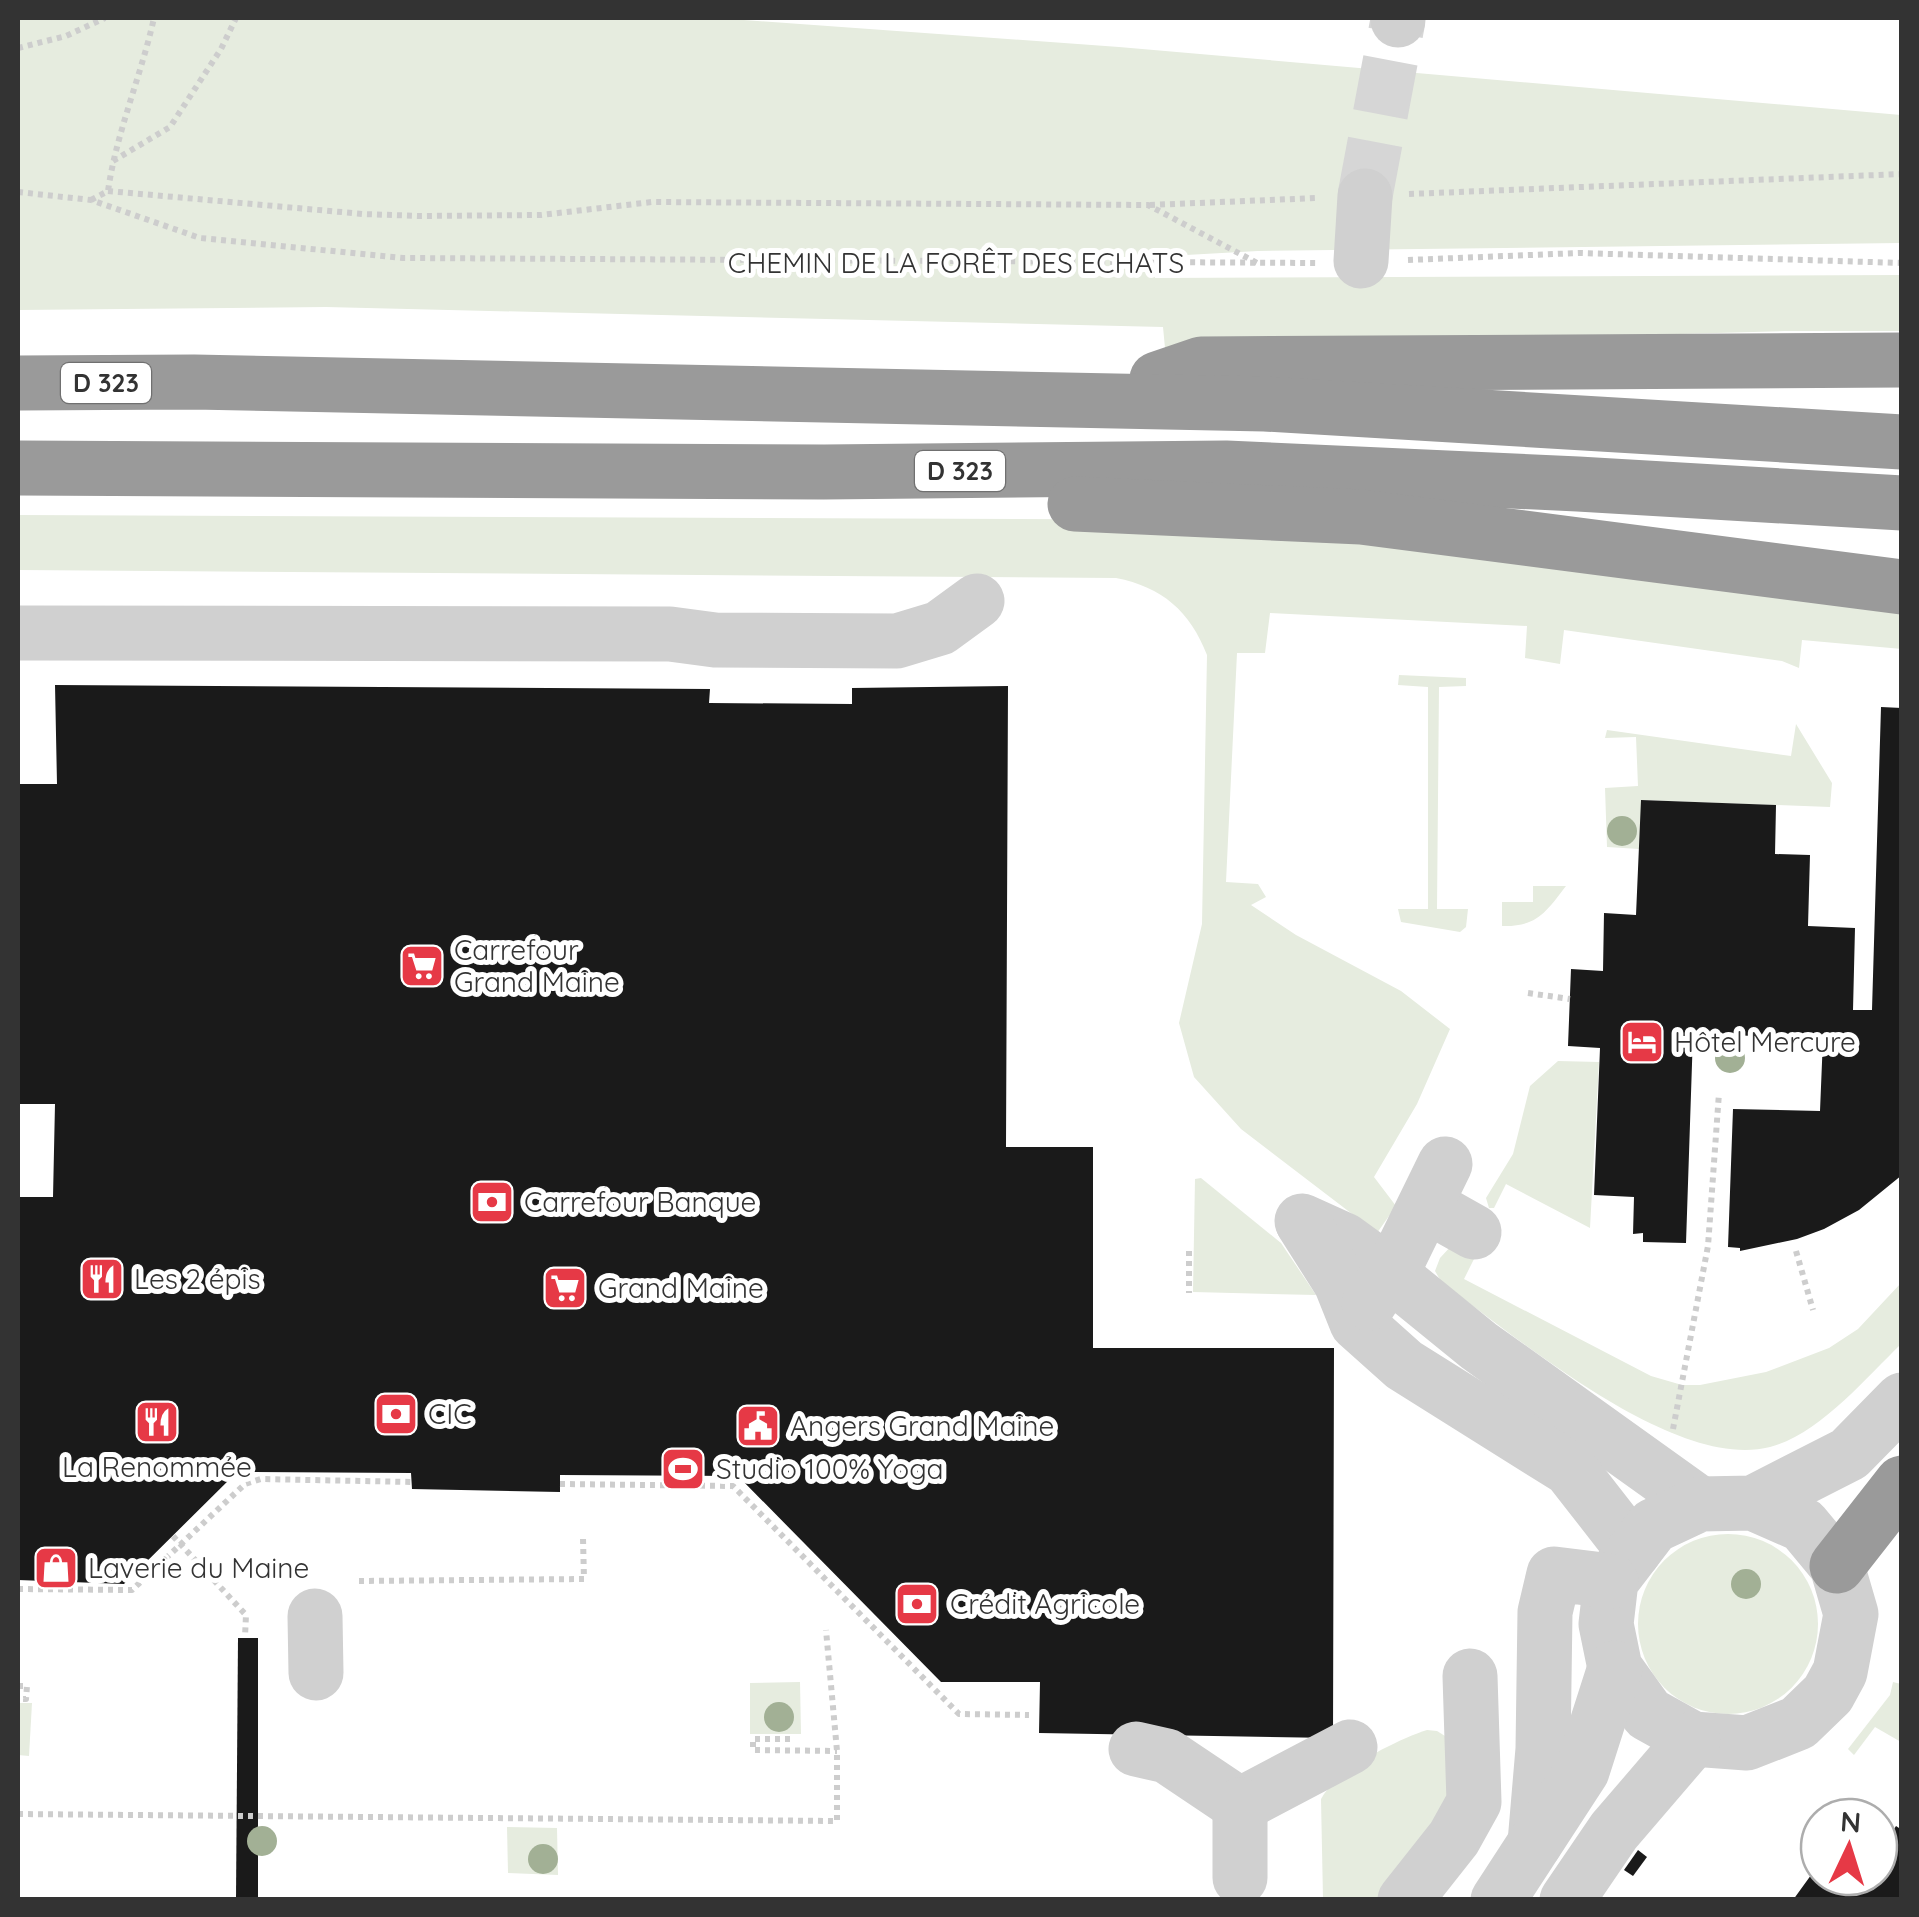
<svg xmlns="http://www.w3.org/2000/svg" width="1919" height="1917" font-family="Quicksand,sans-serif">
<rect width="100%" height="100%" fill="#fff"/>
<!-- green -->
<g fill="#e6ecdf">
<path d="M18 18H717L1119 47 1901 115V243L1258 251 1150 257 1155 278 1901 275V331H1785L1165 348 1163 327 326 307 18 310Z"/>
<path d="M18 515 1236 520 1901 612 1902 649 1802 640 1799 668 1782 661 1564 630 1560 664 1525 658 1527 626 1270 613 1265 653H1237L1226 882 1258 884 1266 897 1251 905 1296 935 1401 991 1450 1029 1417 1104 1374 1177 1396 1206 1377 1233 1241 1129 1194 1077 1179 1023 1202 924 1207 655C1190 611 1162 587 1116 578L18 570Z"/>
<path d="M1399 675 1466 678V686L1439 687 1437 909H1468L1466 927 1460 932 1401 922 1398 909H1428V687L1398 685Z"/>
<path d="M1796 724 1832 783 1830 807 1642 800 1639 849 1607 847 1605 788 1638 786 1636 737 1605 738 1607 730 1791 756Z"/>
<path d="M1533 886H1566C1546 912 1537 927 1502 926V902H1533Z"/>
<path d="M1558 1061 1599 1062 1590 1228 1506 1184 1494 1208H1489L1486 1198 1513 1154 1530 1086Z"/>
<path d="M1201 1178 1281 1243 1316 1295 1193 1292 1195 1179Z"/>
<path d="M1452 1245 1478 1251 1464 1279 1651 1376 1682 1385H1700L1766 1372 1829 1348 1858 1329 1901 1283V1344C1866 1378 1818 1435 1770 1447 1675 1472 1517 1337 1442 1283L1435 1271 1440 1258Z"/>
<circle cx="1728" cy="1624" r="90"/>
<path d="M800 1682 801 1734H750V1683Z"/>
<path d="M1893 1682 1901 1684V1742L1875 1727 1854 1755 1848 1749 1890 1695Z"/>
<path d="M18 1703H32L29 1756 18 1755Z"/>
<path d="M1427 1730 1437 1731 1445 1736 1457 1796 1386 1899H1323L1321 1799C1336 1770 1396 1740 1427 1730Z"/>
<path d="M507 1827 557 1828 558 1875 508 1873Z"/>
</g>
<!-- building -->
<g fill="#1a1a1a">
<path d="M55 685 710 689 709 703 852 704V688L1008 686 1006 1147H1093V1348H1334L1333 1738 1039 1733 1040 1682H941L738 1476 560 1475V1492L412 1489 411 1473 237 1472 124 1584 18 1580V1197H53L55 1104H18V784H57Z"/>
<path d="M1881 707 1902 708V1175L1859 1210 1824 1229 1797 1239 1740 1251V1248L1728 1247 1733 1109 1820 1111 1823 1038 1693 1034 1686 1243 1643 1242V1233L1633 1234 1634 1197 1594 1195 1600 1048 1568 1046 1571 969 1603 971 1604 913 1636 915 1641 800 1776 805 1775 854 1810 855 1808 926 1855 928 1853 1010H1872Z"/>
<path d="M238 1638H258V1899L236 1898Z"/>
<path d="M1896 1826 1902 1830V1900H1793L1819 1864V1877H1879V1831L1889 1837Z"/>
<path d="M1638 1850 1647 1857 1633 1876 1624 1870Z"/>
</g>
<g fill="none" stroke-linecap="round" stroke-linejoin="round">
<!-- minor-tunnel -->
<path stroke="#d6d6d6" stroke-width="55" stroke-dasharray="55 28" stroke-linecap="butt" d="M1365 196 1398 20"/>
<!-- path -->
<g stroke="#cdcdcd" stroke-width="6" stroke-dasharray="5 5" stroke-linecap="butt">
<path d="M18 48 66 36 105 18"/>
<path d="M113 161 170 127 221 49 236 18"/>
<path d="M108 191 363 214 420 216 541 215 652 202 1148 205 1259 264"/>
<path d="M18 192 91 200 200 238 403 258 1316 263"/>
<path d="M1409 194 1902 174"/>
<path d="M91 200 108 191C116 134 141 76 154 18"/>
<path d="M1150 205 1317 198"/>
<path d="M1408 260 1579 253 1902 263"/>
<path d="M1528 993 1570 999"/>
<path d="M1189 1251V1293"/>
<path d="M1796 1251 1813 1310"/>
<path d="M1673 1429 1708 1246 1719 1093"/>
<path d="M560 1484 733 1486 959 1714 1029 1715"/>
<path d="M173 1536 246 1615 245 1637"/>
<path d="M359 1581 584 1579 583 1538"/>
<path d="M18 1589 132 1590 245 1484 261 1479 412 1482"/>
<path d="M18 1686H27L26 1699H18"/>
<path d="M790 1739H753V1750L837 1751"/>
<path d="M18 1814 837 1821V1751L826 1630"/>
</g>
<!-- minor -->
<g stroke="#d0d0d0" stroke-width="55">
<path d="M1398 20V18"/>
<path d="M1361 261 1365 196"/>
<path d="M18 633 670 634 715 640 897 641 940 628 977 601"/>
<path d="M1426 1205 1474 1232"/>
<path d="M1302 1221 1344 1240 1388 1272 1479 1346 1700 1504"/>
<path d="M1303 1223 1341 1283 1357 1323 1404 1365 1570 1469 1634 1551"/>
<path d="M1369 1303 1399 1258 1445 1164"/>
<path d="M1753 1503 1803 1525 1837 1566 1851 1614 1840 1672 1828 1694 1798 1723 1747 1743 1693 1739 1648 1714 1615 1668 1606 1624 1611 1581 1653 1526 1700 1504 1753 1503 1849 1454 1902 1400"/>
<path d="M315 1616 316 1673"/>
<path d="M1136 1749 1167 1756 1240 1805 1350 1747"/>
<path d="M1240 1805V1878"/>
<path d="M1535 1843 1543 1749 1545 1612 1554 1574 1611 1581"/>
<path d="M1405 1900 1454 1838 1474 1802 1470 1676"/>
<path d="M1498 1900 1582 1771 1615 1668"/>
<path d="M1567 1900 1614 1831 1693 1739"/>
</g>
<!-- highway -->
<g stroke="#9a9a9a" stroke-width="55">
<path d="M1157 379 1201 364 1902 360"/>
<path d="M18 383 194 382 1265 404 1902 442"/>
<path d="M18 468 824 472 1226 468 1578 484 1902 503"/>
<path d="M1075 504 1361 517 1902 587"/>
<path d="M1837 1566 1902 1483"/>
</g>
</g>
<!-- trees -->
<g fill="#a2b095">
<circle cx="1622" cy="831" r="15"/>
<circle cx="1730" cy="1058" r="15"/>
<circle cx="1746" cy="1584" r="15"/>
<circle cx="779" cy="1717" r="15"/>
<circle cx="262" cy="1841" r="15"/>
<circle cx="543" cy="1859" r="15"/>
</g>
<!-- icons -->
<defs>
<symbol id="supermarket-square" viewBox="-11 -11 22 22"><rect x="-9" y="-9" width="18" height="18" rx="4" fill="#e63946" stroke="#fff"/><path d="M-6-5.5h2.5l.6 2H6L4.5 2H-2.5L-4.4-4H-6ZM-1.5 3.2a1.3 1.3 0 1 0 .1 0ZM3 3.2a1.3 1.3 0 1 0 .1 0Z" fill="#fff"/></symbol>
<symbol id="hotel-square" viewBox="-11 -11 22 22"><rect x="-9" y="-9" width="18" height="18" rx="4" fill="#e63946" stroke="#fff"/><path d="M-6-4.5h1.5V1H6V5H4.5V3h-9V5H-6ZM-4 0a1.8 1.8 0 1 1 3.6 0ZM.5 0V-2.5h3Q6-2.5 6 0Z" fill="#fff"/></symbol>
<symbol id="bank-square" viewBox="-11 -11 22 22"><rect x="-9" y="-9" width="18" height="18" rx="4" fill="#e63946" stroke="#fff"/><path d="M-6-4H6V4H-6ZM0-2.3a2.3 2.3 0 1 0 0 4.6a2.3 2.3 0 1 0 0-4.6Z" fill="#fff"/></symbol>
<symbol id="restaurant-square" viewBox="-11 -11 22 22"><rect x="-9" y="-9" width="18" height="18" rx="4" fill="#e63946" stroke="#fff"/><path d="M-5-6h1v4h1v-4h1v4h1v-4h1v5L-1.5 .5V6h-2V.5L-5-1ZM5-6V6H3V1.5H1.5Q1.5-4 5-6Z" fill="#fff"/></symbol>
<symbol id="civic-square" viewBox="-11 -11 22 22"><rect x="-9" y="-9" width="18" height="18" rx="4" fill="#e63946" stroke="#fff"/><path d="M-.6-6.5H3V-4.5H.6V-3L4-1V1h2V6H-6V1h2V-1L-.6-3ZM-1.2 2.5V6h2.4V2.5Z" fill="#fff"/></symbol>
<symbol id="stadium-square" viewBox="-11 -11 22 22"><rect x="-9" y="-9" width="18" height="18" rx="4" fill="#e63946" stroke="#fff"/><path d="M0-5a6.5 5 0 1 0 0 10a6.5 5 0 1 0 0-10ZM-3.5-1.8h7v3.6h-7Z" fill="#fff"/></symbol>
<symbol id="shop-square" viewBox="-11 -11 22 22"><rect x="-9" y="-9" width="18" height="18" rx="4" fill="#e63946" stroke="#fff"/><path d="M-5-2.5h2.3a2.7 3.5 0 0 1 5.4 0H5L5.5 6h-11ZM-1.5-2.5h3a1.5 2.3 0 0 0-3 0Z" fill="#fff"/></symbol>
</defs>
<g fill-rule="evenodd">
<use href="#supermarket-square" x="397" y="941" width="50" height="50"/>
<use href="#hotel-square" x="1617" y="1017" width="50" height="50"/>
<use href="#bank-square" x="467" y="1177" width="50" height="50"/>
<use href="#restaurant-square" x="77" y="1254" width="50" height="50"/>
<use href="#supermarket-square" x="540" y="1263" width="50" height="50"/>
<use href="#bank-square" x="371" y="1389" width="50" height="50"/>
<use href="#restaurant-square" x="132" y="1397" width="50" height="50"/>
<use href="#civic-square" x="733" y="1401" width="50" height="50"/>
<use href="#stadium-square" x="658" y="1444" width="50" height="50"/>
<use href="#shop-square" x="31" y="1543" width="50" height="50"/>
<use href="#bank-square" x="892" y="1579" width="50" height="50"/>
</g>
<g text-anchor="middle" stroke-width="10" stroke-linejoin="round" paint-order="stroke">
<!-- shield labels -->
<g fill="#fff" stroke="#707070" stroke-width="2.5">
<rect x="61" y="363" width="90" height="40" rx="8"/>
<rect x="915" y="451" width="90" height="40" rx="8"/>
</g>
<g font-size="25" font-weight="bold" fill="#333">
<text x="106" y="392">D 323</text>
<text x="960" y="480">D 323</text>
</g>
<!-- street labels -->
<g font-size="28" fill="#333" stroke="#fff">
<text x="956" y="273">CHEMIN DE LA FORÊT DES ECHATS</text>
</g>
<!-- poi labels -->
<g font-size="28" fill="#333" stroke="#fff" text-anchor="start">
<text x="454" y="960">Carrefour<tspan x="454" dy="32">Grand Maine</tspan></text>
<text x="1674" y="1052">Hôtel Mercure</text>
<text x="524" y="1212">Carrefour Banque</text>
<text x="134" y="1289">Les 2 épis</text>
<text x="598" y="1298">Grand Maine</text>
<text x="428" y="1424">CIC</text>
<text x="790" y="1436">Angers Grand Maine</text>
<text x="157" y="1477" text-anchor="middle">La Renommée</text>
<text x="716" y="1479">Studio 100% Yoga</text>
<text x="88" y="1578">Laverie du Maine</text>
<text x="950" y="1614">Crédit Agricole</text>
</g>
</g>
<!-- border -->
<rect width="1919" height="1917" fill="none" stroke="#333333" stroke-width="40"/>
<!-- north arrow -->
<g transform="translate(1849 1847) rotate(4)"><circle r="48" fill="#ffffff" stroke="#adadad" stroke-width="2.5"/>
<path d="M0-8L18 38L0 25L-18 38Z" fill="#e63946"/>
<text y="-15" font-size="28" font-weight="bold" text-anchor="middle" fill="#333333">N</text>
</g>
</svg>
